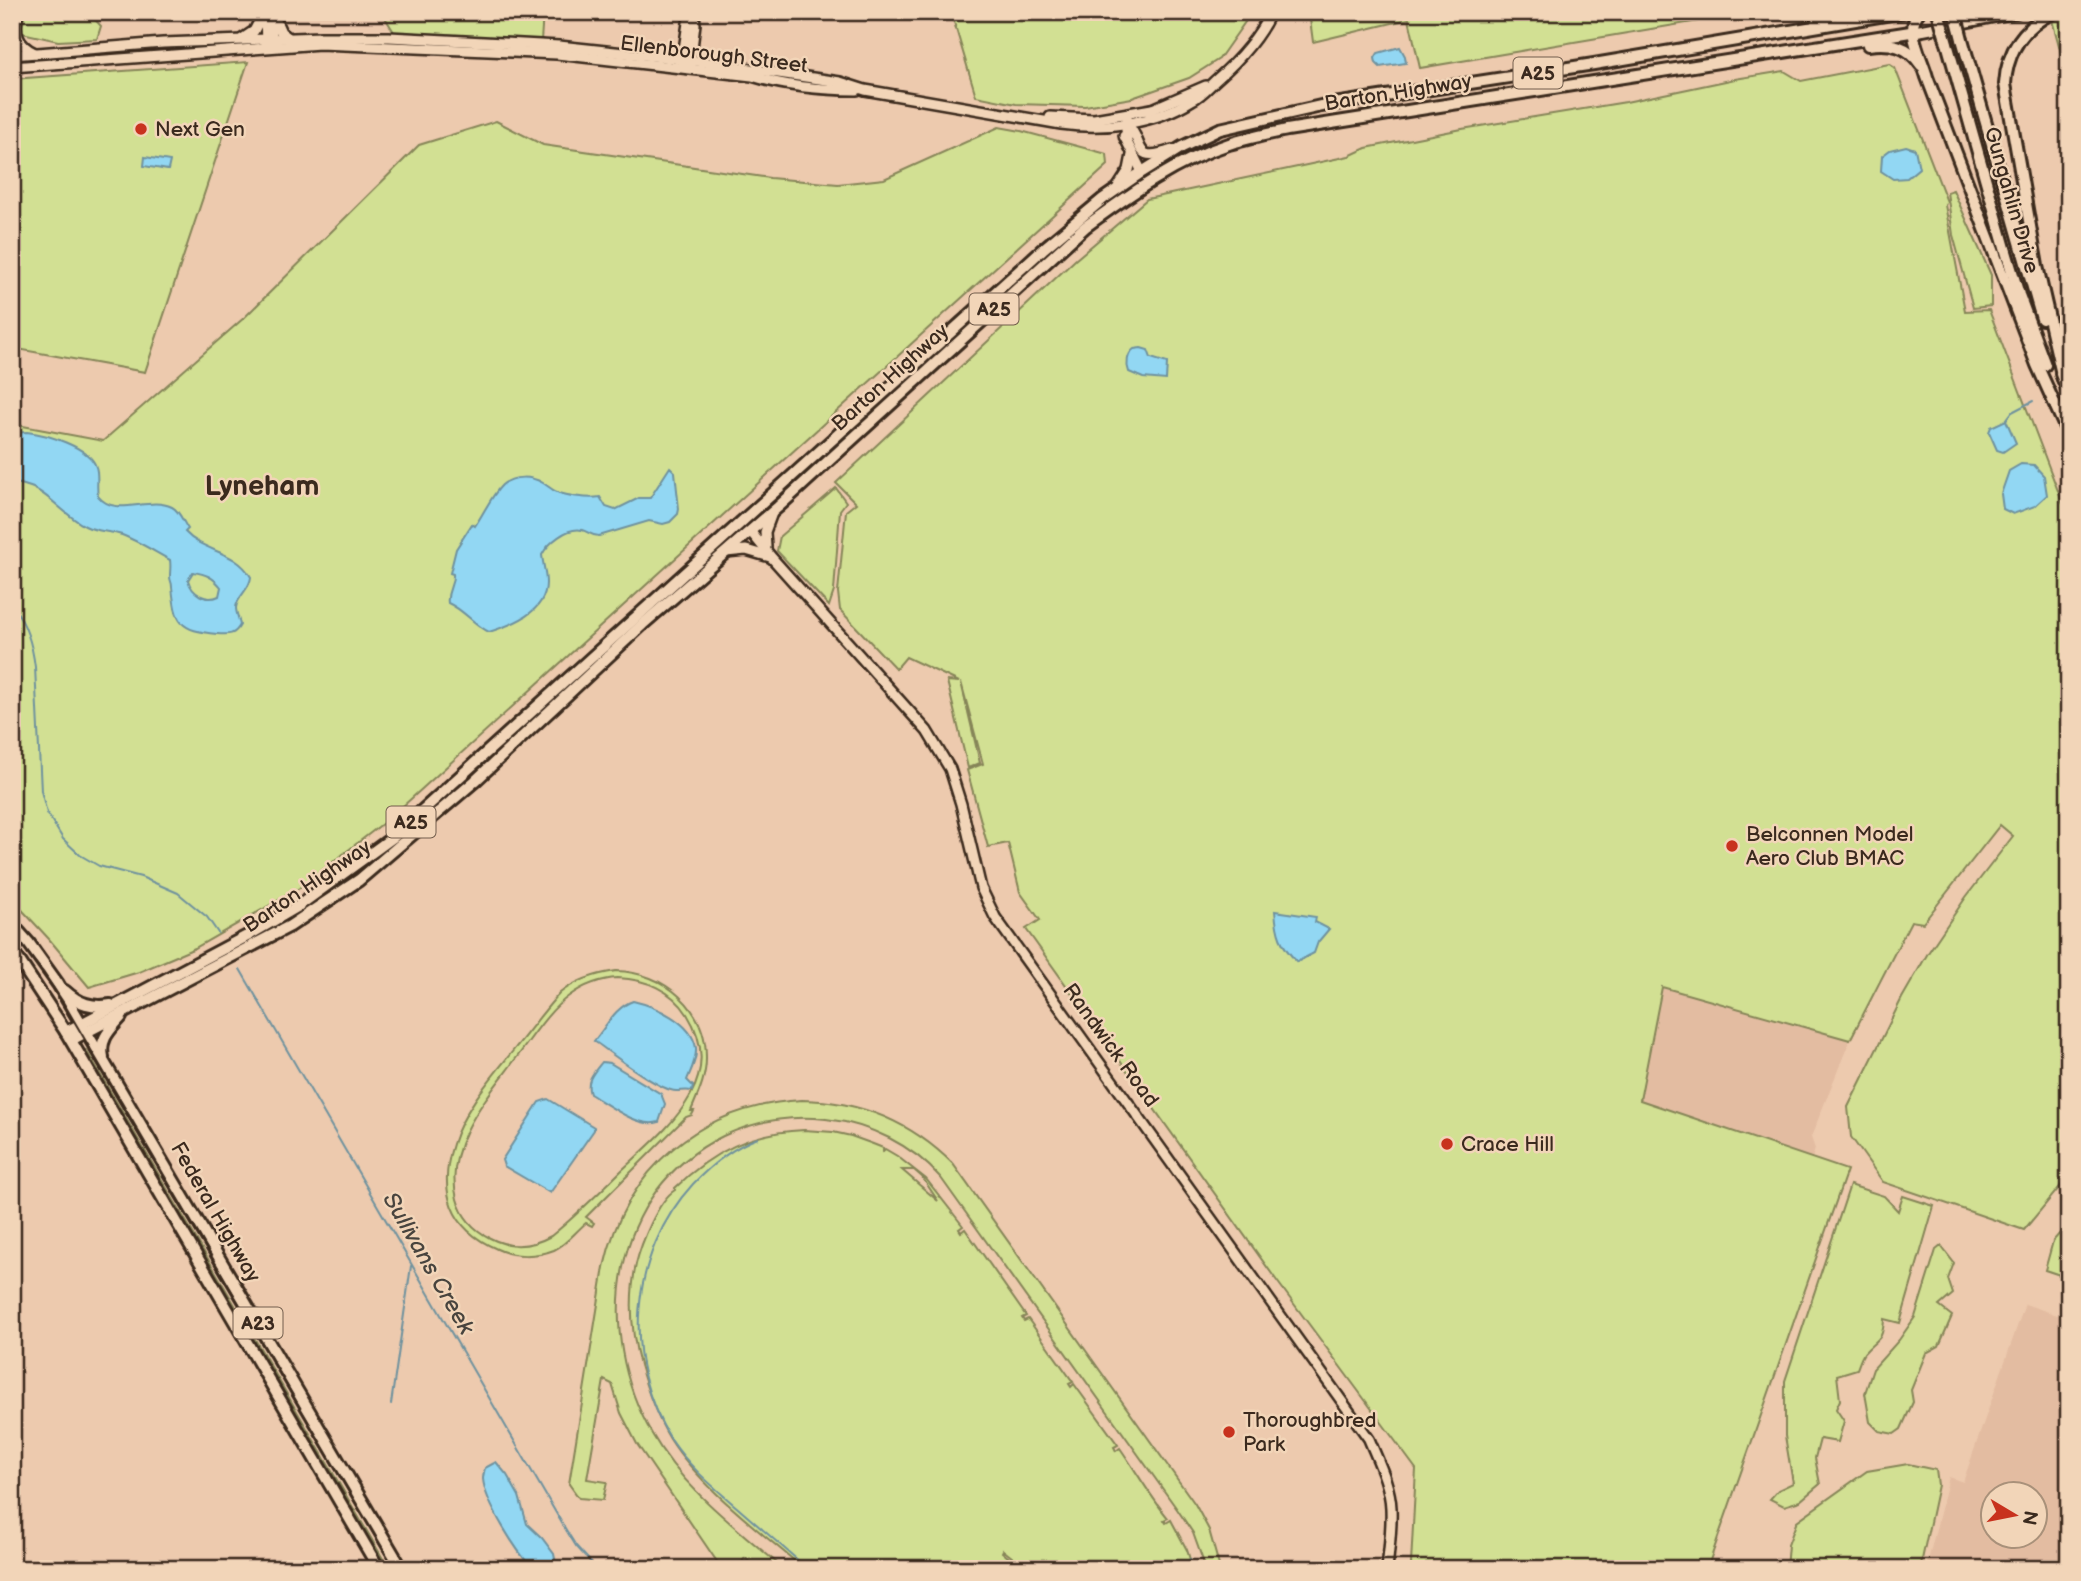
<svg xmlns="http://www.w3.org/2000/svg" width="2081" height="1581" font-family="'Balsamiq Sans',sans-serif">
<rect width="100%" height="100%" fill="#edcaae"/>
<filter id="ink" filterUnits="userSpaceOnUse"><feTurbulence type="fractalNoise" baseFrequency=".0143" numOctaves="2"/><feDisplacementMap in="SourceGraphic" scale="14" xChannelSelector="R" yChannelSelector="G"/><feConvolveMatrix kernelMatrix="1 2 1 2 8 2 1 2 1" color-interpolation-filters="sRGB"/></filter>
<g filter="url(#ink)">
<!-- built -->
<g fill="#e3bca1" fill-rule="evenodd">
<path d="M280 12H384V16L280 15Z"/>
<path d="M1661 987 1850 1040 1811 1137 1815 1149 1812 1158 1640 1100Z"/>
<path d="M2025 1304 2069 1319V1569H1926L1949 1477 1963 1482ZM1994 1494H2036V1536H1994Z"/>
</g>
<!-- green -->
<g fill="#d2e093" stroke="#868558" stroke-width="2" fill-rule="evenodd">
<path d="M25 12H88L101 26 97 39 58 41 22 33 21 26Z"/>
<path d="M384 12H543L541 41 394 32 384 16Z"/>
<path d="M951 12H1252L1219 59 1189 78 1132 98 1085 106 1016 104 976 96Z"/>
<path d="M1309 12H1752L1420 68 1409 19 1313 42Z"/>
<path d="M2069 17V82L2052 20Z"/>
<path d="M248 62 145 372 12 348V79Z"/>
<path d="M1889 64 1895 68 1947 202 1945 205 1965 311 1989 310 2063 504 2069 512V1176L2024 1230 1883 1182 1851 1137 1848 1107 1902 998 1928 953 1966 897 2013 836 2000 825 1923 923 1911 921 1850 1040 1662 987 1640 1100 1847 1170 1707 1569H1414L1411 1564 1416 1469 1277 1281 1026 929 1040 920 1020 892 1008 843 988 847 967 770 983 764 961 682 980 763 968 768 947 681 959 682 906 657 896 669 840 610 838 592 846 511 856 503 836 483 1075 260 1147 199 1349 156 1366 148 1462 129 1626 102 1735 79 1784 71 1801 81Z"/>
<path d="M496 121 543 145 770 178 838 184 884 179 999 127 1021 131 1107 154 1108 165 391 817 298 889 195 948 139 972 89 987 49 939 12 899V424L103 441 245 317 419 145Z"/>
<path d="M1953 190 1991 275V306L1973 308 1953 235 1947 192Z"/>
<path d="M836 488 846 502 840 510 834 591 829 606 777 551 780 536Z"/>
<path d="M616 971C664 972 707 1008 706 1059 706 1078 698 1094 691 1111H694L692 1115 686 1117 586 1217 594 1223 592 1226 586 1223C575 1232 567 1244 554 1250 536 1257 514 1257 497 1249 450 1229 438 1191 453 1144 464 1108 493 1076 516 1047 531 1029 544 1010 560 993 576 980 595 974 616 971ZM618 978C645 979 672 990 687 1014 729 1081 666 1129 622 1170 599 1193 576 1216 551 1236 531 1247 511 1249 490 1238 474 1230 462 1217 457 1199 443 1146 488 1096 517 1057 533 1036 548 1011 569 996 584 985 600 979 618 978Z"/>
<path d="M86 1050 389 1569H384L373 1549 153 1171 140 1144 85 1051Z"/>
<path d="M802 1100C861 1101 912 1123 953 1164L1195 1504 1209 1530 1220 1569H1206L1193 1533 1177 1509 941 1178C912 1145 870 1124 826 1119 791 1115 755 1121 723 1136 610 1191 593 1332 652 1434 683 1489 737 1528 784 1569H757L745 1558 740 1564 743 1569H722L637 1444 621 1413 612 1384 604 1380 587 1479 607 1482 603 1500 579 1498 569 1484 604 1267C626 1167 701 1106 802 1100Z"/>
<path d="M804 1130 833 1132 851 1136 873 1144 883 1148V1151L885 1149 897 1156 926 1179 963 1226 959 1229 961 1232 965 1229 1026 1316 1022 1318 1024 1321 1028 1319 1073 1382 1069 1384 1071 1387 1074 1384 1118 1445 1114 1447 1116 1451 1120 1448C1136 1471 1150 1496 1168 1518L1164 1520 1166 1523 1171 1520 1187 1550 1193 1569H1027L1003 1550 1002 1552 1022 1569H804C759 1530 701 1488 670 1439 656 1416 647 1390 640 1365 631 1332 629 1297 636 1264 641 1244 658 1200 675 1190V1188C713 1151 752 1132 804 1130ZM902 1170H914L922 1177 938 1201Z"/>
<path d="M1850 1185 1884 1196 1898 1211 1903 1196 1934 1206 1900 1323 1884 1319C1883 1342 1877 1338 1864 1353 1861 1357 1859 1364 1857 1369L1837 1375 1840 1400 1836 1409 1844 1421 1838 1442 1820 1439 1815 1458 1820 1484 1800 1501 1784 1506 1770 1499 1778 1490 1793 1483 1785 1436V1381Z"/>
<path d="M2069 1223V1278L2045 1270 2053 1241Z"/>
<path d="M1941 1246 1954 1263 1948 1279 1953 1294 1939 1306 1952 1316 1939 1346 1926 1353 1911 1390 1913 1402 1901 1429 1894 1434 1879 1431 1870 1422 1865 1393 1873 1369 1899 1340 1915 1317 1936 1250Z"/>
<path d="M1908 1464 1936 1470 1938 1485 1920 1569H1786L1788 1545 1797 1521 1867 1471Z"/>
</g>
<!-- water -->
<g fill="#92d7f3" stroke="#6f929e" stroke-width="2" fill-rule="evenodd">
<path d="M1400 47 1405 56 1406 63 1380 67 1376 63 1375 58 1378 53Z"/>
<path d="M1906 146 1915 149 1919 168 1907 178 1893 179 1881 171 1882 156 1890 150Z"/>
<path d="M145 157 170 161 168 170 144 166Z"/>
<path d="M1141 348 1148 350 1151 358 1167 363 1166 380 1143 378 1129 372C1126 364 1127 354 1134 349Z"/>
<path d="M2006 420 2016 443 2003 452 1997 450 1989 432 1991 427Z"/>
<path d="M27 432C46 434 90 447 96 467 99 475 96 487 98 496 116 519 148 495 172 507 180 511 183 522 188 529L185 532C204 553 236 550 251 577 250 590 237 596 236 608 236 613 239 619 240 625 235 635 229 635 217 634 179 630 176 624 172 587 172 581 170 582 170 576 170 570 171 566 170 560 155 552 138 541 122 535 110 531 97 532 85 526 66 516 52 497 33 488 26 485 19 484 12 482V433ZM193 572C206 574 213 577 221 587L219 596C206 602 192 594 188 580Z"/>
<path d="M2021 464 2034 465 2044 476 2047 495 2035 506 2013 514 2003 509 2001 494 2009 471Z"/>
<path d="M670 467 675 472 679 509 678 514 670 522 663 524 649 521 599 536C591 536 589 532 582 530 567 527 548 543 542 555 543 564 546 574 546 583 546 613 511 625 489 632 474 625 464 610 448 603 446 591 454 586 453 574L450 573 456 549 472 524 475 526C484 513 491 496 502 485 514 475 531 476 543 483 548 486 552 490 557 492 567 496 589 499 600 497L606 507 615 510 639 498H650Z"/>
<path d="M1275 911 1316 917 1315 922 1329 929 1318 942 1314 953 1297 962C1280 944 1277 935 1275 911Z"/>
<path d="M633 1001C655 1006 692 1022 696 1048 697 1059 691 1070 687 1080L693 1086 692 1091C686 1090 682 1091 676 1091 659 1091 610 1052 594 1041 606 1027 615 1007 633 1001Z"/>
<path d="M602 1062 610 1063 661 1094 665 1104 659 1122C639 1129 607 1104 590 1094 585 1081 594 1072 602 1062Z"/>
<path d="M548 1099 594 1127V1130L550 1193 504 1166 502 1160 539 1102Z"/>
<path d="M496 1462 507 1475 519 1496 527 1524 542 1538 554 1554 557 1569H533C517 1552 485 1503 483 1479 483 1476 484 1472 485 1468Z"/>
</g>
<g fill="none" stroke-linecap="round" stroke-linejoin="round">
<!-- stream -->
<g stroke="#6f929e" stroke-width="2">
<path d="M2006 420 2012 412 2033 401"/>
<path d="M12 604C26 624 32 643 35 667L41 791 47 813 63 839 80 855 99 866 141 877 178 893 207 917 218 933"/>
<path d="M240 969 563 1525 576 1546 597 1569"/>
<path d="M758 1138C733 1147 711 1165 693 1184 629 1254 621 1362 672 1441 690 1468 715 1488 739 1509 762 1529 785 1549 808 1569"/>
<path d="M391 1404 411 1266"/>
<path d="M1185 1569 1190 1559"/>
</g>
<defs>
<g id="secondary">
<path d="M18 14C14 32 17 45 35 53"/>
<path d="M265 14 266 45"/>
<path d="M273 14 281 32 289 38"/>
<path d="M242 39 254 31 264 12"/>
<path d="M272 42V12"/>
<path d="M12 55 163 43 321 37H389L559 46 690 60 840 82 865 90 1061 124C1105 130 1154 124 1192 100 1202 95 1209 86 1217 79 1239 60 1258 39 1271 12"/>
<path d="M682 63 688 23 692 12"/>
<path d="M690 64 695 24 694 12"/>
<path d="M12 67 320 44 557 54 752 76C784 86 823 90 857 90"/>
<path d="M1148 111 1206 86"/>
<path d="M1050 117 1094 119 1152 109"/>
<path d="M1125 122C1147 141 1129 165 1172 150"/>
<path d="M1124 136 1142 172"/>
<path d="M1127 139 1126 129 1129 121"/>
<path d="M1118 187 1129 170 1132 155"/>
<path d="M750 531 772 558 927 731 950 769 961 804 981 888 995 917 1369 1439C1378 1461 1390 1484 1391 1508 1392 1528 1389 1549 1387 1569"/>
<path d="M766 547 765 532 772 513"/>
<path d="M726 552 746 550 770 557"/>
</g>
<path id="primary" d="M12 22 16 12"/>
<g id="highway">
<path d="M1919 12C1904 28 1922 58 1927 77L2037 365 2065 427"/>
<path d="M2054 12C2024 26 2007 51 2005 84L2037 266 2063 379"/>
<path d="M1816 23 1836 12"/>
<path d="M1962 39 2042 319"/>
<path d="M1947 43 2005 248 2019 295 2045 365"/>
<path d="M1868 45C1890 42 1908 45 1921 65"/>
<path d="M2061 374 2069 393"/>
<path d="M12 924 28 942 58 984 402 1569"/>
<path d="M12 950 66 1032 379 1569"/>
<path d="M65 991C79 1004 92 1008 111 1005"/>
<path d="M66 1032 249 935 297 907 392 838 1043 249 1103 199 1142 172 1182 147 1220 129 1321 106 1594 64 1903 12"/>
<path d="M71 1040 290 926 359 880 475 781 643 624 778 507 1085 227C1130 194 1176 161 1229 144 1248 138 1268 134 1287 130L1923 30 2016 12"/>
<path d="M103 1057C99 1039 110 1030 121 1017"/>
</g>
</defs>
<!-- secondary casing -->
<use href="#secondary" stroke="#3b2a1e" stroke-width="14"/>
<!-- primary casing -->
<use href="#primary" stroke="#3b2a1e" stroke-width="15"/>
<!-- highway casing -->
<use href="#highway" stroke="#3b2a1e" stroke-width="16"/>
<!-- secondary -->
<use href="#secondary" stroke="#f2d5b8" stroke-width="9"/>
<!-- primary -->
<use href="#primary" stroke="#f2d5b8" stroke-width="10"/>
<!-- highway -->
<use href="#highway" stroke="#f2d5b8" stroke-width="10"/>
<!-- tram -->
<path stroke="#3b2a1e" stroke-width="2" d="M12 933 43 972 63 1002 394 1569"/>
<defs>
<g id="highway-bridge">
<path d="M1938 12 1947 43"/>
<path d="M1955 12 1962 39"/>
</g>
</defs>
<!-- highway-bridge casing -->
<use href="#highway-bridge" stroke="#3b2a1e" stroke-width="16" stroke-linecap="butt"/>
<!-- highway-bridge -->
<use href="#highway-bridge" stroke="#f2d5b8" stroke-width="10"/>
</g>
</g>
<!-- markers -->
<g fill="#c8321e" stroke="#f2d5b8" stroke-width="2.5">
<circle cx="141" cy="129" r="7"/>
<circle cx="1732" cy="846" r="7"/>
<circle cx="1447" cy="1144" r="7"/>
<circle cx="1229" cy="1432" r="7"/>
</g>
<g text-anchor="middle" stroke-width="5" stroke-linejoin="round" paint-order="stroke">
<!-- shield labels -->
<g fill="#f2d5b8" stroke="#725d4c" stroke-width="2">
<rect x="1513.5" y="57.5" width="49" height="31" rx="5"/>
<rect x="969.5" y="293.5" width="49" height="31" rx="5"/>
<rect x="386.5" y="806.5" width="49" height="31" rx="5"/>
<rect x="233.5" y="1307.5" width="49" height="31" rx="5"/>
</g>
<g font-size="19" font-weight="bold" fill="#3b2a1e">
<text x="1538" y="80">A25</text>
<text x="994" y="316">A25</text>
<text x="411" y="829">A25</text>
<text x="258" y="1330">A23</text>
</g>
<!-- street labels -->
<g font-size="21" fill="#3b2a1e" stroke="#f2d5b8">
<text transform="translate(714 54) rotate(7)" y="7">Ellenborough Street</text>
<text transform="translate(1398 92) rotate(-9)" y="7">Barton Highway</text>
<text transform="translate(2012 200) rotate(74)" y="7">Gungahlin Drive</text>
<text transform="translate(890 377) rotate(-42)" y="7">Barton Highway</text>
<text transform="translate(307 886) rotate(-34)" y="7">Barton Highway</text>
<text transform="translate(1111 1045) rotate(54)" y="7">Randwick Road</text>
<text transform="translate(216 1212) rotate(60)" y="7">Federal Highway</text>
</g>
<!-- poi labels -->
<g font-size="21" fill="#3b2a1e" stroke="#f2d5b8" text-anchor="start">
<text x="155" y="136">Next Gen</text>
<text x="1746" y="841">Belconnen Model<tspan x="1746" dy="24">Aero Club BMAC</tspan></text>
<text x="1461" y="1151">Crace Hill</text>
<text x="1243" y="1427">Thoroughbred<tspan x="1243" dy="24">Park</tspan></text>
</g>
<!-- water labels -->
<g font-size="23" font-style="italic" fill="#48443e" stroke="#f2d5b8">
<text transform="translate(429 1263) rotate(60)" y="8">Sullivans Creek</text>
</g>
<!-- district labels -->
<g font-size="28" font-weight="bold" fill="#3b2a1e" stroke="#f2d5b8">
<text x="262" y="495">Lyneham</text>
</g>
</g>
<!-- margin -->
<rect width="2081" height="1581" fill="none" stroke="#f2d5b8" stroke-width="42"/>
<rect x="21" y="21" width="2039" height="1539" fill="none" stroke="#3b2a1e" stroke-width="2.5" filter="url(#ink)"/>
<!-- north arrow -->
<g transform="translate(2014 1515) rotate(100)"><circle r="33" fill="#f2d5b8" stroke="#a9917a" stroke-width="2"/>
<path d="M0-5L12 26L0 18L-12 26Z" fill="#c8321e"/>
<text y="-10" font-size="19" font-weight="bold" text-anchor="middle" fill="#3b2a1e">N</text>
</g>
</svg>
